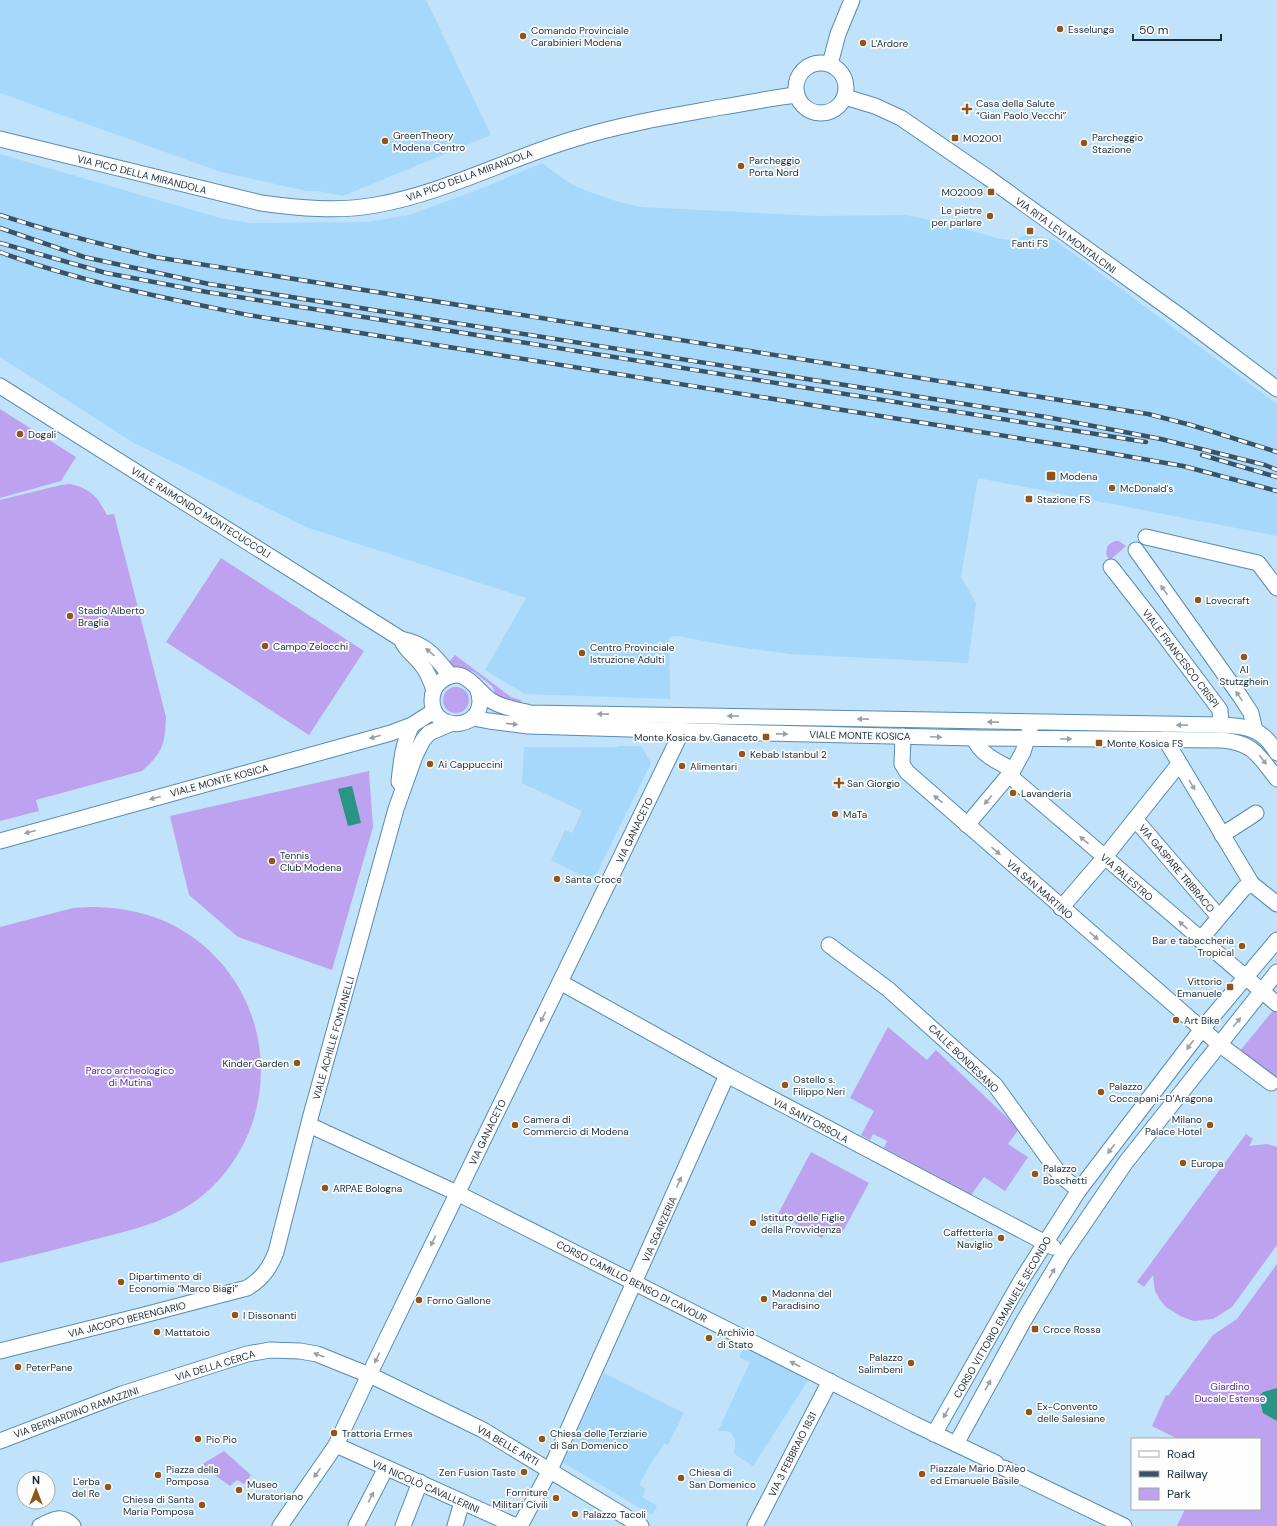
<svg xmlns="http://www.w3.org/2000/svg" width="1277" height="1526" font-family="'DM Sans',sans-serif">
<rect width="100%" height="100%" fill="#c0e2fa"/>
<!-- built -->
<g fill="#a6d8fc">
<path d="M0 0H426L491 135 343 196 318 191H307L221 172 0 93Z"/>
<path d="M0 154 220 218 251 223 367 222 409 215 480 189 542 163 569 183 587 191 619 202 642 207 818 216 904 215 926 219 1001 239 1009 240 1028 235 1047 238 1056 241 1277 404V536L978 478 961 577 976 603 968 663 790 654 731 646 678 636 669 637 670 699 525 694 485 670 526 598 306 527 134 443 0 357Z"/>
<path d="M619 746H641L651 763 593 881 551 860 565 830 572 833 582 811 522 783 524 747H618Z"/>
<path d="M744 1348 809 1379 753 1466 733 1453 735 1449V1440L731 1433 727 1431H718L750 1362 739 1357Z"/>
<path d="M604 1373 684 1413 668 1445 664 1443 657 1456H655L639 1485 646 1489 642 1497 657 1506 652 1515 562 1462Z"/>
</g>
<!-- green -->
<g fill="#bda2f0">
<path d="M0 409 76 457 61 481 0 498Z"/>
<path d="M70 484C91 489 97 496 107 515L114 514 166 717C165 745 163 752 142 771L36 800 39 811 0 821V500L61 485Z"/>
<path d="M1115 541H1119L1126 546 1110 560C1105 555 1106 551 1108 545Z"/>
<path d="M221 558 364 651 309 735 166 642Z"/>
<path d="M455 655 511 697 523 701 511 704 496 695 492 686 474 672 461 668H453L448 663Z"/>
<circle cx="456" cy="700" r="13"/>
<path d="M369 771 373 827 332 970 238 937 189 895 170 816Z"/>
<path d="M91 907C126 907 161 915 191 936 276 995 285 1118 210 1189 176 1221 132 1230 88 1241 59 1249 29 1256 0 1263V927L73 908Z"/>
<path d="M1276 1007 1277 1009V1080L1239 1052Z"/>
<path d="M888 1027 927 1060 936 1050 1019 1129 1008 1144 1028 1157 1005 1191 984 1177 971 1195 884 1148 887 1141 873 1134 870 1140 861 1135 874 1111 850 1098Z"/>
<path d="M1246 1134 1253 1139 1249 1146 1267 1144 1277 1147V1245L1232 1307 1213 1319 1194 1321 1182 1317 1166 1307 1160 1300 1155 1291 1153 1275 1144 1287 1137 1282Z"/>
<path d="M811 1152 869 1183 841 1235 828 1228 822 1238 778 1214Z"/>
<path d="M1277 1264V1526H1177L1185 1509H1260V1439H1178L1152 1426 1166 1395 1168 1396 1213 1335 1237 1319Z"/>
<path d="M224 1451 251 1475 244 1484 237 1480 230 1486 201 1465Z"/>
</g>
<!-- water -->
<g fill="#299584">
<path d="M352 786 361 823 348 826 338 789Z"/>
<path d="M1277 1388V1421L1263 1413 1259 1397 1263 1392Z"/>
</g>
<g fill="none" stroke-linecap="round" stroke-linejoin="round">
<defs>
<g id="minor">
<circle cx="821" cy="88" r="25"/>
<path d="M830 64 838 34 852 0"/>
<path d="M845 97 875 106 901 118 987 177 1180 316 1277 389"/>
<path d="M0 139 261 203C298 208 338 212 376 205 444 193 507 159 574 139 622 124 672 116 722 107 747 103 771 98 796 95"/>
<path d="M0 386 401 639C427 644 435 657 451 676"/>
<path d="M1146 537 1258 563 1277 588"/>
<path d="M1136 550 1240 696 1251 713 1255 731"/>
<path d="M1111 567 1154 622 1220 710 1221 725"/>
<path d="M401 639C405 650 414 655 421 664 428 672 431 681 434 690"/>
<path d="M477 688C494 729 432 737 432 700 432 693 435 686 441 681 465 662 476 692 492 701 503 708 518 710 530 713L1221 725C1234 726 1252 726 1263 736 1269 740 1273 747 1277 753"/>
<path d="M473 718 489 721 528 726 766 733 974 738 1222 740C1254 743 1258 755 1277 779"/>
<path d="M903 736 902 764 907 772 1219 1044 1271 1083"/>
<path d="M974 738C980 755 999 762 1013 770"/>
<path d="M1165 739 1252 884 1277 904"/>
<path d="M1010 776 1277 1004"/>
<path d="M399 782C401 762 403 743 412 725"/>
<path d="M1135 819 1219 917"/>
<path d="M967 825 1013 770 1023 752 1030 729"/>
<path d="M1222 835 1256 813"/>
<path d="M0 841 391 733 412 725 434 711"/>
<path d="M1061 908 1104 858 1175 769"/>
<path d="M1200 940 1244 888 1252 884"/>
<path d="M829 945 888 989 995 1085 1061 1176 1079 1190"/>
<path d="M560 982 727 1075 1053 1247"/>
<path d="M309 1125 457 1193 914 1424 996 1463"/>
<path d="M0 1351 144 1315 247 1288C262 1279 270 1268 276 1252L311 1115 396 809 415 756 423 740 429 733 450 724"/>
<path d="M934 1434 1021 1281 1079 1190 1202 1029 1277 940"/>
<path d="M0 1441 122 1394 247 1354 270 1350 300 1351 317 1354 374 1377 483 1430 641 1526"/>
<path d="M956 1444 1023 1322 1064 1253 1126 1162 1277 972"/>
<path d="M336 1445 516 1526"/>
<path d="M1004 1468 1124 1526"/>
<path d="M40 1526C53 1520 61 1513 73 1526"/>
<path d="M280 1526 336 1445 369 1375 682 731"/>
<path d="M356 1526 386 1468"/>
<path d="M403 1526 420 1482"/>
<path d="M455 1526 462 1502"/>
<path d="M520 1526 550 1470 727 1075"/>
<path d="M755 1526 830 1381"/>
</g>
</defs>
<!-- minor casing -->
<use href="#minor" stroke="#568cb1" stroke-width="17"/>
<!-- minor -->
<use href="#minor" stroke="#fff" stroke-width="15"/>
<defs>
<g id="rail">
<path d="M0 215C51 232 103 245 155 257L1148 414 1191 425 1277 452"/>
<path d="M0 228 84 257 209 284 1046 417 1161 439 1265 465 1277 470"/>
<path d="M0 243 106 273 207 292 1146 442"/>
<path d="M0 252C80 282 165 298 248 315L1074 447 1183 466 1277 491"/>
<path d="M1202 455 1277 477"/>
</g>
</defs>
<!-- rail casing -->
<use href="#rail" stroke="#3a5364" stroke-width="4.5"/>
<!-- rail -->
<use href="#rail" stroke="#fdfdfd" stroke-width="3" stroke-dasharray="9" stroke-linecap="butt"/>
</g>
<!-- one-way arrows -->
<defs><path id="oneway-solid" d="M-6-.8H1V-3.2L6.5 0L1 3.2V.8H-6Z"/></defs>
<g fill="#97a1a8">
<use href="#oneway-solid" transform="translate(1164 590) rotate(-125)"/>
<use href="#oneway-solid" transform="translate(430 652) rotate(-140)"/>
<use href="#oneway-solid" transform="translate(1239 696) rotate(-124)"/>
<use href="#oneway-solid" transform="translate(603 714) rotate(-179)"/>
<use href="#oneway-solid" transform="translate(733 716) rotate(-179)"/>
<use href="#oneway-solid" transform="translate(863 719) rotate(-179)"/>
<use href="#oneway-solid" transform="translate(993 722) rotate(-179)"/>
<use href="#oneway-solid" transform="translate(512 724) rotate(6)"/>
<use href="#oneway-solid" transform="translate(1182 725) rotate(-179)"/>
<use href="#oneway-solid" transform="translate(782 734) rotate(1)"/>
<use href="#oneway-solid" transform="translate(375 737) rotate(164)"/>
<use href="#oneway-solid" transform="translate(936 737) rotate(2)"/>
<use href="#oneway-solid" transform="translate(1066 739)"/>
<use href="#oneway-solid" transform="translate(1263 760) rotate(52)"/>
<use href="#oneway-solid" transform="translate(1192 785) rotate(59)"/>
<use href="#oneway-solid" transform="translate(155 798) rotate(165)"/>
<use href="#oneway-solid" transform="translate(938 799) rotate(-139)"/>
<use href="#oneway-solid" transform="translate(988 800) rotate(131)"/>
<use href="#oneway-solid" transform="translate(30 832) rotate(165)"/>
<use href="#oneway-solid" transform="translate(1084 840) rotate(-139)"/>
<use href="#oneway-solid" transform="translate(996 851) rotate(41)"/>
<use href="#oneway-solid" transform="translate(1183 925) rotate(-139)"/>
<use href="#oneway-solid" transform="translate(1094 936) rotate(41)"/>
<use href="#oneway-solid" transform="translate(543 1017) rotate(116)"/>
<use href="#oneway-solid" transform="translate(1237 1022) rotate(-51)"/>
<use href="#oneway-solid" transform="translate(1190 1045) rotate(127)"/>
<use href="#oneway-solid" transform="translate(1111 1149) rotate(127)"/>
<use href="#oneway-solid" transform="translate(679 1182) rotate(-66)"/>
<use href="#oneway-solid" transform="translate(433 1241) rotate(116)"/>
<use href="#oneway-solid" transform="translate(1052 1273) rotate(-59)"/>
<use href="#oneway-solid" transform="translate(319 1355) rotate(-160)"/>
<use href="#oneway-solid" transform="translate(377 1358) rotate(116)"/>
<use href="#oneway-solid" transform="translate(795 1364) rotate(-153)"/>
<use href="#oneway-solid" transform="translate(988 1385) rotate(-61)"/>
<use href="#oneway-solid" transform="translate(946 1413) rotate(119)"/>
<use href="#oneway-solid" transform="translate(317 1473) rotate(125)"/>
<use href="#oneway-solid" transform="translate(371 1497) rotate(-63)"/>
</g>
<!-- markers -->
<g fill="#925518" stroke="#fdfdfd" stroke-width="1.5">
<circle cx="1060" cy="29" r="4"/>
<circle cx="523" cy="36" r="4"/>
<circle cx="863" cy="43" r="4"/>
<path d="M965 103h4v4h4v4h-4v4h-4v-4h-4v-4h4z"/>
<rect x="951" y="134" width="8" height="8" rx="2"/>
<circle cx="385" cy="141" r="4"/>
<circle cx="1084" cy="143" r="4"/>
<circle cx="741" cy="166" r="4"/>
<rect x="987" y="188" width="8" height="8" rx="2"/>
<circle cx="990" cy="216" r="4"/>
<rect x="1026" y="227" width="8" height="8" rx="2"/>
<circle cx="20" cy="434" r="4"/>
<rect x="1046" y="471" width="10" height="10" rx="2"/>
<circle cx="1112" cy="488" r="4"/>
<rect x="1025" y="495" width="8" height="8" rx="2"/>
<circle cx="1198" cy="600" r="4"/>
<circle cx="70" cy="616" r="4"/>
<circle cx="265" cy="646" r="4"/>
<circle cx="582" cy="653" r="4"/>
<circle cx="1244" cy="657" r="4"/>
<rect x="762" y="733" width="8" height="8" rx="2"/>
<rect x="1095" y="739" width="8" height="8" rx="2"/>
<circle cx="742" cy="754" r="4"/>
<circle cx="430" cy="764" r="4"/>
<circle cx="682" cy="766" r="4"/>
<path d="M837 777h4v4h4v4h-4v4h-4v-4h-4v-4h4z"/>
<circle cx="1013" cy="793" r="4"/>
<circle cx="835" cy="814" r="4"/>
<circle cx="272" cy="861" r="4"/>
<circle cx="557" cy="879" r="4"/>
<circle cx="1242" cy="946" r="4"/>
<rect x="1226" y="983" width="8" height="8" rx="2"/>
<circle cx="1176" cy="1020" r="4"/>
<circle cx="297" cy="1063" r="4"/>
<circle cx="785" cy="1085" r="4"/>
<circle cx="1101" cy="1092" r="4"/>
<circle cx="515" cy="1125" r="4"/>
<circle cx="1210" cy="1125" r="4"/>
<circle cx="1183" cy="1163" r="4"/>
<circle cx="1035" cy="1174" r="4"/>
<circle cx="325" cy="1188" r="4"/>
<circle cx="753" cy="1223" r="4"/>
<circle cx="1001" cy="1238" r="4"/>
<circle cx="121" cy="1282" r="4"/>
<circle cx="764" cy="1299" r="4"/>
<circle cx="419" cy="1300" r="4"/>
<circle cx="235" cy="1315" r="4"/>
<rect x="1031" y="1325" width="8" height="8" rx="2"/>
<circle cx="157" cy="1332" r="4"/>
<circle cx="709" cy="1338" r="4"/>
<circle cx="911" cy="1363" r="4"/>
<circle cx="18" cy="1367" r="4"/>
<circle cx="1029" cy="1412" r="4"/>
<circle cx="334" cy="1433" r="4"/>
<circle cx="198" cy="1439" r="4"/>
<circle cx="542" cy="1439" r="4"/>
<circle cx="524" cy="1472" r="4"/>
<circle cx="922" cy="1474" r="4"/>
<circle cx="158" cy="1475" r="4"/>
<circle cx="681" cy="1478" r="4"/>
<circle cx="108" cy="1487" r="4"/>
<circle cx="239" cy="1490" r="4"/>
<circle cx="556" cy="1498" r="4"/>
<circle cx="202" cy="1505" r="4"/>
<circle cx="575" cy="1514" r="4"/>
</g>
<g text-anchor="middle" stroke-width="3.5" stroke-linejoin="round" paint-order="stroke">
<!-- poi labels -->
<g font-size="10" fill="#172e3d" stroke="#fdfdfd" text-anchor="start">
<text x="1068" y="33">Esselunga</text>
<text x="531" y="34">Comando Provinciale<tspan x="531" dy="12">Carabinieri Modena</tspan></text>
<text x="871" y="47">L'Ardore</text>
<text x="976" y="107">Casa della Salute<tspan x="976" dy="12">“Gian Paolo Vecchi”</tspan></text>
<text x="393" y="139">GreenTheory<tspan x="393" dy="12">Modena Centro</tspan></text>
<text x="1092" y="141">Parcheggio<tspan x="1092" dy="12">Stazione</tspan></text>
<text x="963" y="142">MO2001</text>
<text x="749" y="164">Parcheggio<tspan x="749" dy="12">Porta Nord</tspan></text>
<text x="983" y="196" text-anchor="end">MO2009</text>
<text x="982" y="214" text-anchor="end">Le pietre<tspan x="982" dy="12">per parlare</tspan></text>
<text x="1030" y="247" text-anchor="middle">Fanti FS</text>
<text x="28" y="438">Dogali</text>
<text x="1060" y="480">Modena</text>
<text x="1120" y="492">McDonald's</text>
<text x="1037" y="503">Stazione FS</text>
<text x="1206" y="604">Lovecraft</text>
<text x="78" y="614">Stadio Alberto<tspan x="78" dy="12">Braglia</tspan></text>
<text x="273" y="650">Campo Zelocchi</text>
<text x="590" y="651">Centro Provinciale<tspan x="590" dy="12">Istruzione Adulti</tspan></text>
<text x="1244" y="673" text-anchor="middle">Al<tspan x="1244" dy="12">Stutzghein</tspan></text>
<text x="758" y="741" text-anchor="end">Monte Kosica bv Ganaceto</text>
<text x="1107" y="747">Monte Kosica FS</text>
<text x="750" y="758">Kebab Istanbul 2</text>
<text x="438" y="768">Ai Cappuccini</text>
<text x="690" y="770">Alimentari</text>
<text x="847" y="787">San Giorgio</text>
<text x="1021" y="797">Lavanderia</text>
<text x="843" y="818">MaTa</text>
<text x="280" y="859">Tennis<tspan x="280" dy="12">Club Modena</tspan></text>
<text x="565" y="883">Santa Croce</text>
<text x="1234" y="944" text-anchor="end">Bar e tabaccheria<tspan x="1234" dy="12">Tropical</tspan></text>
<text x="1222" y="985" text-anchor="end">Vittorio<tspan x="1222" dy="12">Emanuele</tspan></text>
<text x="1184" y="1024">Art Bike</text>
<text x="289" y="1067" text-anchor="end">Kinder Garden</text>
<text x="793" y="1083">Ostello s.<tspan x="793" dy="12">Filippo Neri</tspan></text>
<text x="1109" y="1090">Palazzo<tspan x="1109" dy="12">Coccapani–D’Aragona</tspan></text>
<text x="523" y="1123">Camera di<tspan x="523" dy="12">Commercio di Modena</tspan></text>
<text x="1202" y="1123" text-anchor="end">Milano<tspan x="1202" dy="12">Palace Hotel</tspan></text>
<text x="1191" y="1167">Europa</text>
<text x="1043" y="1172">Palazzo<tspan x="1043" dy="12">Boschetti</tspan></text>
<text x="333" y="1192">ARPAE Bologna</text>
<text x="761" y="1221">Istituto delle Figlie<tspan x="761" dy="12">della Provvidenza</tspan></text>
<text x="993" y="1236" text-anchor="end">Caffetteria<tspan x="993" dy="12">Naviglio</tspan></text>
<text x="129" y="1280">Dipartimento di<tspan x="129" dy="12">Economia “Marco Biagi”</tspan></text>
<text x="772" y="1297">Madonna del<tspan x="772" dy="12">Paradisino</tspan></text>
<text x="427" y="1304">Forno Gallone</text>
<text x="243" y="1319">I Dissonanti</text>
<text x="1043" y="1333">Croce Rossa</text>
<text x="165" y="1336">Mattatoio</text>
<text x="717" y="1336">Archivio<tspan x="717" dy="12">di Stato</tspan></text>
<text x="903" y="1361" text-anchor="end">Palazzo<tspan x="903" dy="12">Salimbeni</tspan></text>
<text x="26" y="1371">PeterPane</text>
<text x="1037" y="1410">Ex-Convento<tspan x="1037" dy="12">delle Salesiane</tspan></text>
<text x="342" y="1437">Trattoria Ermes</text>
<text x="550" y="1437">Chiesa delle Terziarie<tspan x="550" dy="12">di San Domenico</tspan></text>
<text x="206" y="1443">Pio Pio</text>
<text x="930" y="1472">Piazzale Mario D'Aleo<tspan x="930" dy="12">ed Emanuele Basile</tspan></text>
<text x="166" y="1473">Piazza della<tspan x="166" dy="12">Pomposa</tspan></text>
<text x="516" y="1476" text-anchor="end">Zen Fusion Taste</text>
<text x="689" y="1476">Chiesa di<tspan x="689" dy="12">San Domenico</tspan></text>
<text x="100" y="1485" text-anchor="end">L'erba<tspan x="100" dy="12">del Re</tspan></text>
<text x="247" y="1488">Museo<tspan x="247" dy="12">Muratoriano</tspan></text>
<text x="548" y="1496" text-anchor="end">Forniture<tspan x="548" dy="12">Militari Civili</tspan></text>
<text x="194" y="1503" text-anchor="end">Chiesa di Santa<tspan x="194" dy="12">Maria Pomposa</tspan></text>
<text x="583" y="1518">Palazzo Tacoli</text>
</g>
<!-- street labels -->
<g font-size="10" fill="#172e3d" stroke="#fdfdfd">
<text transform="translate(142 174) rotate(14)" y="4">VIA PICO DELLA MIRANDOLA</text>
<text transform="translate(469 175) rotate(-20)" y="4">VIA PICO DELLA MIRANDOLA</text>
<text transform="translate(1066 235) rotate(36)" y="4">VIA RITA LEVI MONTALCINI</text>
<text transform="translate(201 512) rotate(32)" y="4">VIALE RAIMONDO MONTECUCCOLI</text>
<text transform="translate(1181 658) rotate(53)" y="4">VIALE FRANCESCO CRISPI</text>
<text transform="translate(860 735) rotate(1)" y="4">VIALE MONTE KOSICA</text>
<text transform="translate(219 780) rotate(-15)" y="4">VIALE MONTE KOSICA</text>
<text transform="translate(634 830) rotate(-64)" y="4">VIA GANACETO</text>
<text transform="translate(1177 868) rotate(50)" y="4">VIA GASPARE TRIBRACO</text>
<text transform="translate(1127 877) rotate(41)" y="4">VIA PALESTRO</text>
<text transform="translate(1040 889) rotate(41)" y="4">VIA SAN MARTINO</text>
<text transform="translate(333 1038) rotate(-74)" y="4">VIALE ACHILLE FONTANELLI</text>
<text transform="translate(964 1058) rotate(44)" y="4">CALLE BONDESANO</text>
<text transform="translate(811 1120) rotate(28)" y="4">VIA SANT'ORSOLA</text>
<text transform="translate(487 1132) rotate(-64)" y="4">VIA GANACETO</text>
<text transform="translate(659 1229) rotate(-66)" y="4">VIA SGARZERIA</text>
<text transform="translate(632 1281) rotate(27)" y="4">CORSO CAMILLO BENSO DI CAVOUR</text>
<text transform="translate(1002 1317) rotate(-60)" y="4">CORSO VITTORIO EMANUELE SECONDO</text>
<text transform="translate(127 1319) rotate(-14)" y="4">VIA JACOPO BERENGARIO</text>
<text transform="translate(215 1365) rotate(-17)" y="4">VIA DELLA CERCA</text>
<text transform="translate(76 1412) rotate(-20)" y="4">VIA BERNARDINO RAMAZZINI</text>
<text transform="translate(508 1445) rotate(30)" y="4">VIA BELLE ARTI</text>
<text transform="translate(792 1454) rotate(-63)" y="4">VIA 3 FEBBRAIO 1831</text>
<text transform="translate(426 1486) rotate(24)" y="4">VIA NICOLÒ CAVALLERINI</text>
</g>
<!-- park labels -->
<g font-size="10" fill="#6424a8" stroke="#fdfdfd">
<text x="130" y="1074">Parco archeologico<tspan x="130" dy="12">di Mutina</tspan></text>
<text x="1230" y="1390">Giardino<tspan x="1230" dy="12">Ducale Estense</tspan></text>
</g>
</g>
<!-- legend -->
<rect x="1131" y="1438" width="130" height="72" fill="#fdfdfd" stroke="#a1aab0"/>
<rect x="1139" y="1451" width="20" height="6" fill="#ffffff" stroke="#a1aab0"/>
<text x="1167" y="1458" font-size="12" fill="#172e3d">Road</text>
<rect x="1139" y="1471" width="20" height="6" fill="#3a5364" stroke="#a1aab0"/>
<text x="1167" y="1478" font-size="12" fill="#172e3d">Railway</text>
<rect x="1139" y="1488" width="20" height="12" fill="#bda2f0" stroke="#a1aab0"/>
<text x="1167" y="1498" font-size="12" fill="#172e3d">Park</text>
<!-- north arrow -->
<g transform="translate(36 1490)"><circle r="19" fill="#fdfdfd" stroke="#a1aab0"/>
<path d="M0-3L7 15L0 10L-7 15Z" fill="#925518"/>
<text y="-6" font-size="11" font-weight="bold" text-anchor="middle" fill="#172e3d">N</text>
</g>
<!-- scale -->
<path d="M1133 34v6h88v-6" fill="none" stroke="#172e3d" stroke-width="2"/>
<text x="1139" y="34" font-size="12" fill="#172e3d" stroke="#fdfdfd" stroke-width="3" paint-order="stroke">50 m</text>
</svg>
